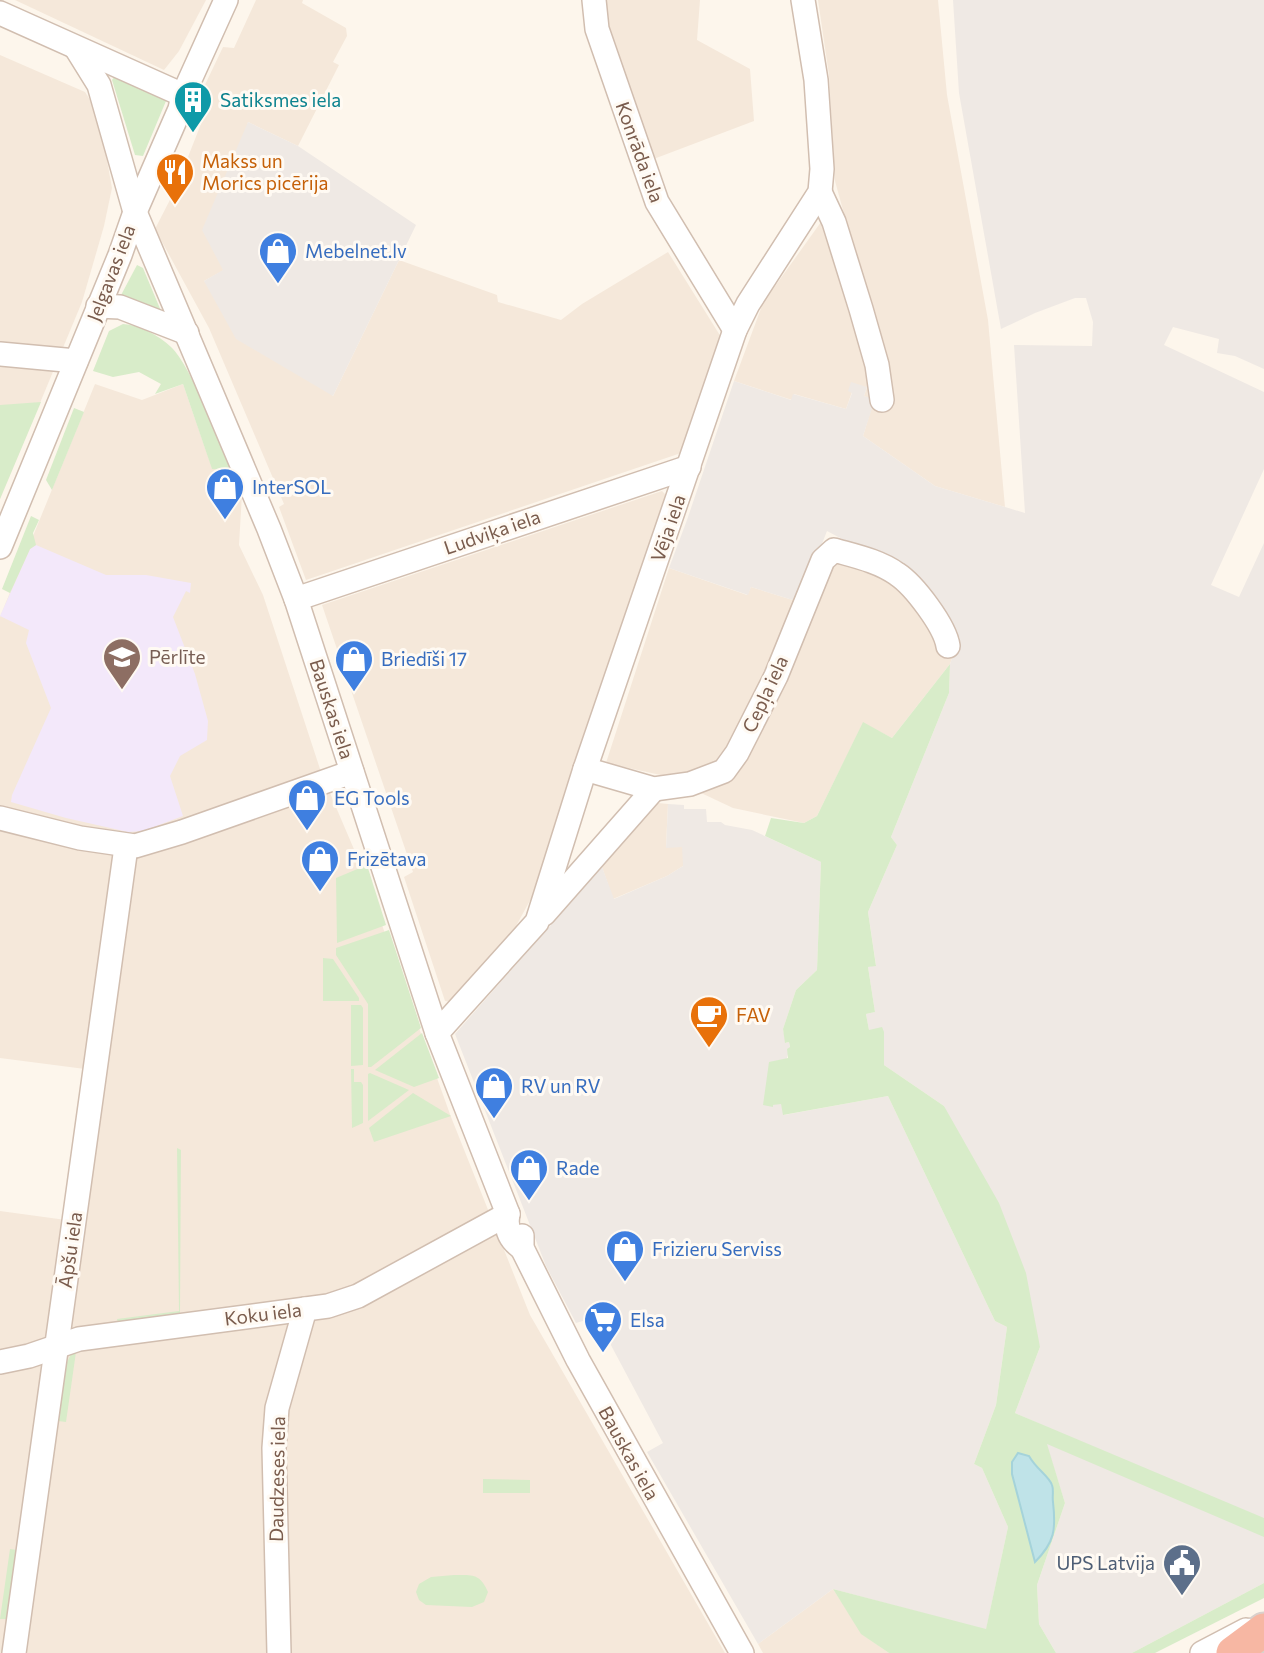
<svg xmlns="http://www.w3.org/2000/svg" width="1264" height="1653" font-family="Commissioner,sans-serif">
<rect width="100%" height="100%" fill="#fdf6ec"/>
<!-- residential -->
<g fill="#f5e8da">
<path d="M15 0H206L179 51 164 70Z"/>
<path d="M256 0H303L302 3 346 28 347 36 333 62 339 65 298 146 248 122 224 270 204 281 333 396 399 260 497 295 498 302 561 320 582 304 668 252 721 337 681 453 306 580 279 507 284 504 209 328 155 229 175 190 210 101 203 89 223 47 234 48Z"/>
<path d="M600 0H700L697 40 750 69 754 121 651 160 605 28Z"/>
<path d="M818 0H938L947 95 988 320 1005 507 935 486 863 436 874 400 864 396 867 387 852 392 846 409 794 394 792 400 734 381 763 303 821 222 826 225 874 397 893 392 835 181 829 75Z"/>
<path d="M0 55 85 92 92 103 104 144 112 188 104 226 82 302 0 499Z"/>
<path d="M95 384 142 400 183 384 212 468 232 470 242 494 239 545 263 595 321 772 359 861 451 1117 530 1315 725 1653H0V1211L66 1220 85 1069 0 1058V617Z"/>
<path d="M662 491 667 496 533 895 510 937 451 1002 445 1001 404 877 413 872 322 605Z"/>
<path d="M836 560 894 581 957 645 950 664 892 738 863 723 817 816 804 823 733 808 665 776 606 763 669 568 747 595 751 587 799 602Z"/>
<path d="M658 803 668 804 666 847H683V866L667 876 613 899 602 867Z"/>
<path d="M833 1589 862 1634 889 1653H763L758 1644Z"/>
</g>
<!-- industrial -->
<g fill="#efe9e4">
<path d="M953 0H1264V369L1235 356 1217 353 1219 339 1173 327 1164 345 1264 392V469L1211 585 1239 597 1264 543V1583L1132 1653H1056L1039 1624 1037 1585 1065 1503 1040 1424 1015 1413 1040 1347 944 1106 884 1065V1032L869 1030 866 1014 875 1012 868 967 876 965 868 912 897 845 891 837 949 693 950 664 960 638 941 614 880 559 827 531 799 602 751 587 748 595 669 568 687 520 734 381 791 400 793 394 846 409 852 393 848 391 851 382 867 387 864 396 875 399 863 436 935 486 1025 513 1014 345 1092 346 1093 322 1086 298H1075L1035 313 1001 329 959 93Z"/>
<path d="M248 122 298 146 416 225 333 396 236 339 204 281 223 270 202 230Z"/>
<path d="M668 804 684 805V809H706L707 822H721L725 825 752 830 821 862 817 970 796 990 783 1029 786 1043 789 1042 790 1048 772 1105 781 1103 784 1115 888 1096 995 1321 1007 1327 996 1405 974 1464 982 1468 1008 1527 986 1630 833 1589 758 1644 647 1452 663 1443 596 1317 576 1323 546 1266 455 1034 602 867 614 899 667 876 683 866 682 847 666 848Z"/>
</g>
<!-- education -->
<path fill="#f3e8fa" d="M36 545 106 575H146L191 583 190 593 186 591 173 617 195 674 208 721 207 740 180 756 170 776 183 816 143 831 128 832 66 818 11 802 12 795 51 708 26 643 29 630 0 616 30 549Z"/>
<!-- green -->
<g fill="#d8ecc9">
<path d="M115 76 166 101 143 156 135 155 112 80Z"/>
<path d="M137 265 143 268 161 311 120 297Z"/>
<path d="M123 324C140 325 158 335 171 347 192 367 218 441 231 470L212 469 183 384 155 394 161 384 139 372 113 377 93 371 109 331Z"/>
<path d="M41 402 0 499V405Z"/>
<path d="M74 408 84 412 52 490 46 480Z"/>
<path d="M31 516 39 520 33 533 36 545 30 549 10 593 2 589Z"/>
<path d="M950 664 949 693 891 837 897 845 868 912 876 966 868 967 875 1012 866 1014 869 1030 882 1027 884 1032V1065L944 1106 999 1203 1026 1273 1040 1347 1015 1413 1264 1518V1537L1047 1444 1065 1503 1037 1585 1039 1624 1056 1653H889L861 1634 833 1589 986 1629 1008 1527 982 1468 974 1464 996 1405 1007 1327 995 1321 888 1096 783 1115 781 1104 773 1105V1107L763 1105 769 1062 788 1058 787 1049 790 1047 789 1042 785 1043 783 1029 796 990 817 970 821 862 765 836 771 818 804 823 817 816 863 722 892 738Z"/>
<path d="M367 865 386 925 337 943 336 878Z"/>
<path d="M389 930 421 1028 371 1067H368V1004L336 955V948Z"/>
<path d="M323 958 333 959 359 998V1001H323Z"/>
<path d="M351 1005H361L363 1008V1065L351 1066Z"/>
<path d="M422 1033 439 1078 414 1087 375 1070Z"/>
<path d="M351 1069H354V1082H361L363 1085V1123L352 1128Z"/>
<path d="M370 1073 409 1090 368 1121V1074Z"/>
<path d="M413 1093 451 1116 374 1142 369 1128Z"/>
<path d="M177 1148 181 1150 180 1314 118 1323 117 1319 179 1311Z"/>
<path d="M180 1335 188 1337 76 1352 66 1422 58 1421 67 1362 72 1352Z"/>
<path d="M483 1479 530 1480V1493H483Z"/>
<path d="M10 1549 17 1550 7 1619H0Z"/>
<path d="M454 1575C472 1575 480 1573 488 1592L484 1602 472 1607 426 1605 419 1600 416 1592 419 1584 431 1577Z"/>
<path d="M1264 1583V1598L1155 1653H1132Z"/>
</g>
<!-- water -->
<path fill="#bfe3e8" stroke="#a5d3da" stroke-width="2" d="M1018 1453 1029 1456C1036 1469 1049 1476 1052 1485 1054 1490 1052 1497 1053 1502 1056 1529 1055 1542 1035 1562L1012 1474V1462Z"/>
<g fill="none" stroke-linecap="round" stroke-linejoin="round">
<defs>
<g id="minor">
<path d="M594 0 597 29 657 202 735 330"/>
<path d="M0 13 183 95"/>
<path d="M76 48 99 85 135 212 269 529 296 599 437 1033 508 1214C505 1229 510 1240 522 1248"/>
<path d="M820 192 834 222 861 309 877 365 882 400"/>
<path d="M98 306 120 307 187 333"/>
<path d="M0 354 76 361"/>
<path d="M0 547 120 255 135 212 180 109 183 95 226 0"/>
<path d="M296 599 689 467"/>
<path d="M585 769 654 789 690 784 724 771 737 753 776 676 823 560 834 550C855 556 879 561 897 574 914 585 945 626 948 646"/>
<path d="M0 818 80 838 135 846 182 832 352 772"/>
<path d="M544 914 654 789"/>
<path d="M437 1033 537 922 585 769 735 330 748 304 820 192 822 169 816 80 803 0"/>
<path d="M522 1236V1248L578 1360 742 1653"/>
<path d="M0 1362 29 1356 79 1339 328 1306 358 1296 508 1214"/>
<path d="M14 1653 126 847"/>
<path d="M279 1653 274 1448 277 1408 305 1309"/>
<path d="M1202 1653 1246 1630"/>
</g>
<path id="highway" d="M1233 1653 1264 1630"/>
</defs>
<!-- minor casing -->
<use href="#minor" stroke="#d1beb0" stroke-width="26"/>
<!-- highway casing -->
<use href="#highway" stroke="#dad1cd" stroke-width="37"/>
<!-- minor -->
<use href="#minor" stroke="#fff" stroke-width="23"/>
<!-- highway -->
<use href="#highway" stroke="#f7b7a3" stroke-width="33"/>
</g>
<!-- icons -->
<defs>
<symbol id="building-pin" viewBox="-11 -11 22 30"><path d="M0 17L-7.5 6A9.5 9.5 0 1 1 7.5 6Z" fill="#0f9aa8" stroke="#fffaf3"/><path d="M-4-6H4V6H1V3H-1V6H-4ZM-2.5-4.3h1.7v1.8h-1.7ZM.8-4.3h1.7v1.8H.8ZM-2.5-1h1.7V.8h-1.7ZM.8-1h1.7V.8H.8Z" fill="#fff"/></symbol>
<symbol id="restaurant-pin" viewBox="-11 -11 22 30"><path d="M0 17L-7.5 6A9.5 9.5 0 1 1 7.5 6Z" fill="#e8710a" stroke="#fffaf3"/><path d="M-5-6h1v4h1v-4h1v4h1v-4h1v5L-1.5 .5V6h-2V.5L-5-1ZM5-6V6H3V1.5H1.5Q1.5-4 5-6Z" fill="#fff"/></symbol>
<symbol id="shop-pin" viewBox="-11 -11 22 30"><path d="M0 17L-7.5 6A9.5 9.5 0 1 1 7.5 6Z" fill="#3f7fe0" stroke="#fffaf3"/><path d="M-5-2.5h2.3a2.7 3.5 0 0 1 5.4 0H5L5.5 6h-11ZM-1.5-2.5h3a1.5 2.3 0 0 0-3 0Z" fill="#fff"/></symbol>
<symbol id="school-pin" viewBox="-11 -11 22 30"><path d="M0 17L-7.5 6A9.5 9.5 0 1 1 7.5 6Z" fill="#8d6e63" stroke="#fffaf3"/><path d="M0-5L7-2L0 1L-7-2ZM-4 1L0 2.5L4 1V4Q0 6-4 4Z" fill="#fff"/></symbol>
<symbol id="cafe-pin" viewBox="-11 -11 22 30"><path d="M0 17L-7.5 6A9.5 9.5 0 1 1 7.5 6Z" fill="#e8710a" stroke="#fffaf3"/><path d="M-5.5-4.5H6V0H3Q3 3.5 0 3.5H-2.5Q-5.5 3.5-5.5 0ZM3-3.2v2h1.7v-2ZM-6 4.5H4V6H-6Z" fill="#fff"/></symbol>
<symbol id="supermarket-pin" viewBox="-11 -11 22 30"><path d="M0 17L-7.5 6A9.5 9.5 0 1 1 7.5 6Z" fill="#3f7fe0" stroke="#fffaf3"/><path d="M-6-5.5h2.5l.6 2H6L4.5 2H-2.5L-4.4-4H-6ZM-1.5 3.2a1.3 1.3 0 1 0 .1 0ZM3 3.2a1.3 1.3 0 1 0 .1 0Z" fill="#fff"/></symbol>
<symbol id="civic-pin" viewBox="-11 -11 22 30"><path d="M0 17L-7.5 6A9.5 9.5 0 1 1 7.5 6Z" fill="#5c6f8a" stroke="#fffaf3"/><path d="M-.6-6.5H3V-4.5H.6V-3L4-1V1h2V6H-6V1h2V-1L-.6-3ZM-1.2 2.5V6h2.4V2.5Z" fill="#fff"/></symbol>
</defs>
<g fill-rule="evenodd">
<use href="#building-pin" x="171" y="78" width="44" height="60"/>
<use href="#restaurant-pin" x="153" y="150" width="44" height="60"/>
<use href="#shop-pin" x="256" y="229" width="44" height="60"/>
<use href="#shop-pin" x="203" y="465" width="44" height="60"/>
<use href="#school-pin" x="100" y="635" width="44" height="60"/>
<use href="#shop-pin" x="332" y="637" width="44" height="60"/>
<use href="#shop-pin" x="285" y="776" width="44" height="60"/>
<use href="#shop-pin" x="298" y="837" width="44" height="60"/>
<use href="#cafe-pin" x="687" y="993" width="44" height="60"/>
<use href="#shop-pin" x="472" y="1064" width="44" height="60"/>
<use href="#shop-pin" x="507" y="1146" width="44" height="60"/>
<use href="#shop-pin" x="603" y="1227" width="44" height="60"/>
<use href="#supermarket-pin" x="581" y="1298" width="44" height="60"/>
<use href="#civic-pin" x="1160" y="1541" width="44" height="60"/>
</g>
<g text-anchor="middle" stroke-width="6" stroke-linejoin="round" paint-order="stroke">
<!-- culture labels -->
<g font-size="19" fill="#0d838f" stroke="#fffaf3" text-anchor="start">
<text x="220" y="107">Satiksmes iela</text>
</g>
<!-- street labels -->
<g font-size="19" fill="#7a5c4d" stroke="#fffaf3">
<text transform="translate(640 152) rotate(70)" y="7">Konrāda iela</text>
<text transform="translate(111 273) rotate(-69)" y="7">Jelgavas iela</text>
<text transform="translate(668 528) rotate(-71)" y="7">Vēja iela</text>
<text transform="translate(492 532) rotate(-19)" y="7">Ludviķa iela</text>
<text transform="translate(765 694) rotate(-65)" y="7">Cepļa iela</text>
<text transform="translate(332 709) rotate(72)" y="7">Bauskas iela</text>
<text transform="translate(70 1250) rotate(-82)" y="7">Āpšu iela</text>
<text transform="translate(263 1314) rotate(-7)" y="7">Koku iela</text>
<text transform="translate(629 1453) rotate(61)" y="7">Bauskas iela</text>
<text transform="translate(277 1479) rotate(-89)" y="7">Daudzeses iela</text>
</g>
<!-- food labels -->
<g font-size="19" fill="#c56008" stroke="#fffaf3" text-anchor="start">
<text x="202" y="168">Makss un<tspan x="202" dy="22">Morics picērija</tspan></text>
<text x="736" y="1022">FAV</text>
</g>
<!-- shop labels -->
<g font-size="19" fill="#366cbe" stroke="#fffaf3" text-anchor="start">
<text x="305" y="258">Mebelnet.lv</text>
<text x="252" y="494">InterSOL</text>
<text x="381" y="666">Briedīši 17</text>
<text x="334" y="805">EG Tools</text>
<text x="347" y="866">Frizētava</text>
<text x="521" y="1093">RV un RV</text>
<text x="556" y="1175">Rade</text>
<text x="652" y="1256">Frizieru Serviss</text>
<text x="630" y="1327">Elsa</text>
</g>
<!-- education labels -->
<g font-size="19" fill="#785e54" stroke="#fffaf3" text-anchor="start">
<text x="149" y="664">Pērlīte</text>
</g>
<!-- service labels -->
<g font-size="19" fill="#4e5e75" stroke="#fffaf3" text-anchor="end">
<text x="1155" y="1570">UPS Latvija</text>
</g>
</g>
</svg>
